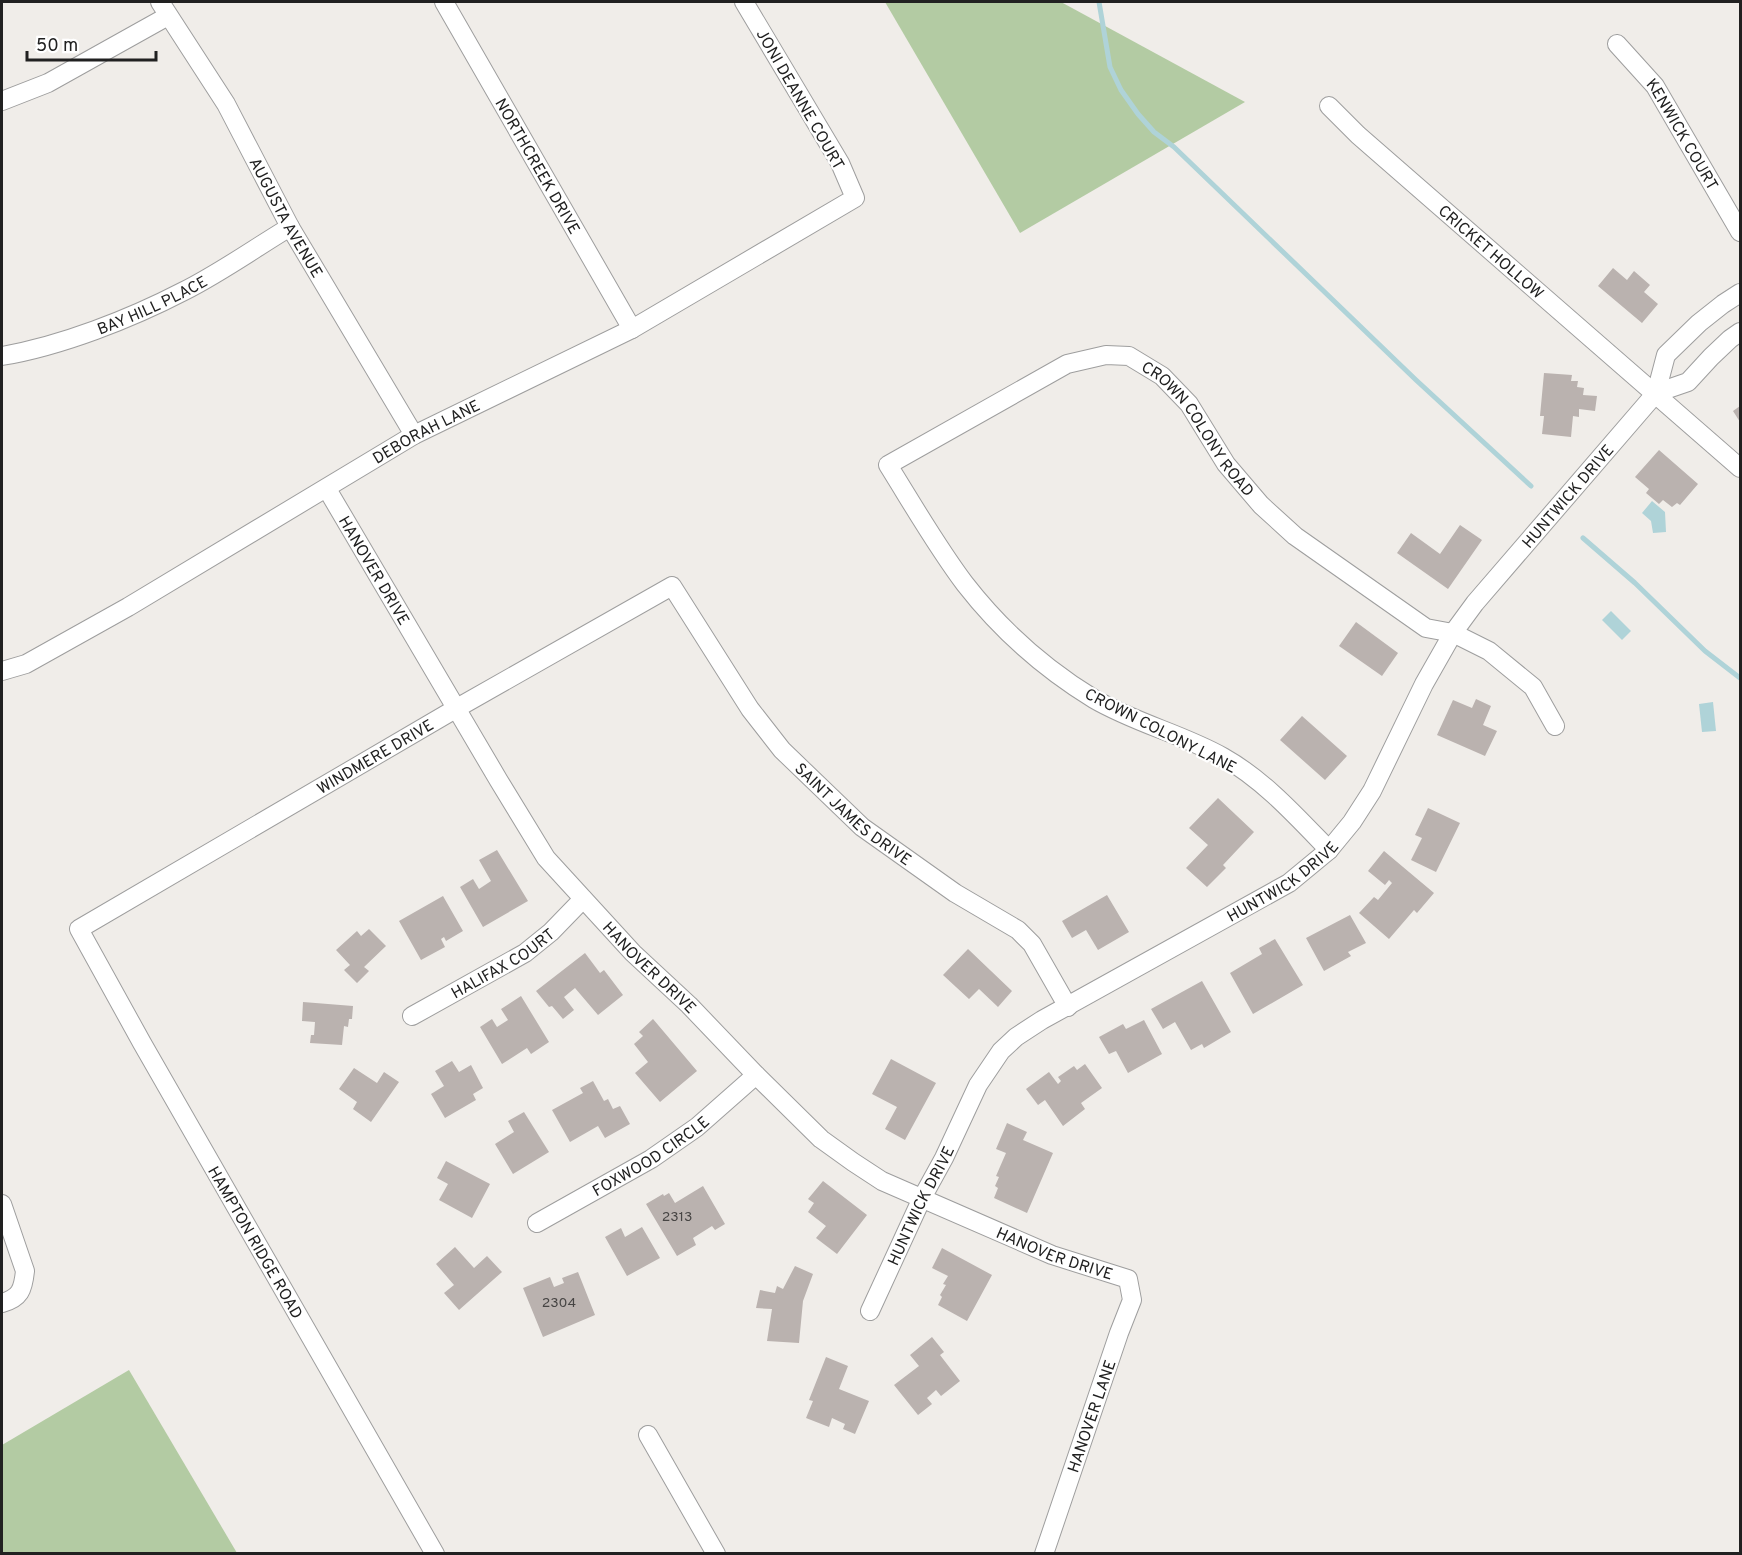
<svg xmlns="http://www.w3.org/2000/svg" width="1742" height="1555" font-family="Overpass,sans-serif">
<rect width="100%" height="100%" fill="#f0ede9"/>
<!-- forest -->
<g fill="#b3cba3">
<path d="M885 2H1061L1245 102 1020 233Z"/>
<path d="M129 1370 237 1553H2V1445Z"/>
</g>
<!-- water -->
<g fill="#afd3d8">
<path d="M1652 501 1665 512 1666 532 1653 533 1651 521 1642 513Z"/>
<path d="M1611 611 1631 631 1622 640 1602 620Z"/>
<path d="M1713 702 1716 731 1702 732 1699 704Z"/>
</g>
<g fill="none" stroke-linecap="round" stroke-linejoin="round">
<!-- stream -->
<g stroke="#afd3d8" stroke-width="5">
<path d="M1099 2 1110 67 1121 90 1138 114 1154 132 1174 147 1416 380 1531 486"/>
<path d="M1583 538 1635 583 1705 651 1740 678"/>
</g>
</g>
<!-- building -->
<g fill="#bab2af">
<path d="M1613 268 1627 280 1634 271 1650 285 1644 292 1658 304 1642 323 1598 286Z"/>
<path d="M1544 373 1572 375 1571 381H1578L1577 387 1584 388 1583 395 1597 396 1595 411 1579 409V417L1573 416 1571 437 1542 434 1544 416H1540Z"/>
<path d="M1740 406V422L1733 411Z"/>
<path d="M1659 450 1698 484 1680 505 1677 503 1672 507 1663 500 1659 504 1646 493 1649 489 1635 477Z"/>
<path d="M1460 525 1482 540 1448 589 1397 553 1411 533 1440 554Z"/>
<path d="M1356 622 1398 653 1382 676 1339 646Z"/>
<path d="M1476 699 1491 706 1483 725 1497 731 1485 756 1437 735 1453 700 1472 708Z"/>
<path d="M1302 716 1347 756 1325 780 1280 740Z"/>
<path d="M1218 798 1254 832 1223 865 1226 868 1207 887 1186 868 1208 845 1189 828Z"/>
<path d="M1428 808 1460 823 1436 872 1411 860 1422 838 1415 835Z"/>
<path d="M497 850 528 901 483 927 460 887 473 879 479 889 491 881 479 860Z"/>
<path d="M1384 851 1434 893 1417 913 1414 910 1389 939 1359 913 1374 897 1378 900 1392 883 1389 880 1385 885 1368 871Z"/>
<path d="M1107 895 1129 932 1098 950 1086 930 1072 938 1062 921Z"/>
<path d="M443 896 463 931 446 941 444 937 441 939 445 947 421 960 399 921Z"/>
<path d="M1350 915 1366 943 1348 952 1351 956 1324 971 1306 938Z"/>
<path d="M369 929 386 946 364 967 369 971 357 983 344 970 350 965 336 950 357 931 361 936Z"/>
<path d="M1275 939 1303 985 1253 1014 1230 973 1262 954 1259 948Z"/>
<path d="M968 949 1012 991 998 1007 979 989 969 999 943 975Z"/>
<path d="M585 953 600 973 604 970 623 995 598 1015 575 988 564 997 574 1010 563 1019 552 1006 549 1007 536 991Z"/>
<path d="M1202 981 1231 1032 1204 1048 1202 1044 1191 1050 1175 1022 1163 1029 1151 1009Z"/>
<path d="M521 996 549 1042 531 1054 527 1048 502 1064 480 1027 492 1019 497 1027 508 1020 501 1009Z"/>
<path d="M303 1002 353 1006 352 1019H349L348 1027 344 1026 342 1045 310 1043 311 1035H314L315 1022 302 1021Z"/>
<path d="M653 1019 697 1071 660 1102 635 1073 648 1062 634 1044 643 1036 639 1032Z"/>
<path d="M1144 1020 1162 1054 1128 1073 1116 1051 1109 1054 1099 1037 1123 1024 1126 1029Z"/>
<path d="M891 1059 936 1083 905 1140 885 1129 897 1107 872 1094Z"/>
<path d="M452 1061 459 1072 471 1065 483 1088 473 1094 476 1100 445 1118 431 1094 444 1086 435 1071Z"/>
<path d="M1085 1064 1102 1088 1081 1103 1085 1109 1063 1126 1045 1100 1038 1105 1026 1089 1049 1072 1058 1084 1061 1081 1058 1077 1074 1066 1077 1070Z"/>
<path d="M354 1068 377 1083 384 1072 399 1082 371 1122 353 1109 357 1102 339 1089Z"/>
<path d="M593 1081 604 1101 608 1099 613 1109 620 1106 630 1124 605 1138 598 1126 570 1142 552 1110 583 1093 580 1088Z"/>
<path d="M524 1112 549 1152 513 1174 495 1144 514 1132 508 1121Z"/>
<path d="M1007 1123 1027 1132 1023 1140 1053 1153 1027 1213 994 1198 998 1188 995 1186 999 1177 996 1176 1006 1153 996 1149Z"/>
<path d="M446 1161 490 1184 472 1218 439 1200 448 1184 437 1178Z"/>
<path d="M823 1181 867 1215 837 1254 816 1238 826 1226 808 1212 814 1203 808 1199Z"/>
<path d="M703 1186 725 1224 715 1230 712 1226 693 1238 696 1245 677 1256 646 1204 663 1194 664 1196 669 1193 675 1203Z"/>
<path d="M642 1227 660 1258 627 1276 605 1237 621 1228 625 1237Z"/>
<path d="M455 1247 474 1268 487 1256 502 1272 459 1310 444 1293 454 1285 436 1264Z"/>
<path d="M942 1248 992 1275 967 1321 938 1305 942 1297 940 1295 946 1285 943 1284 948 1276 932 1268Z"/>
<path d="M795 1266 813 1274 803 1301 799 1343 767 1341 772 1309 756 1308 760 1290 775 1293 777 1286 783 1289Z"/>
<path d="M578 1272 595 1315 543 1337 523 1288 550 1277 554 1287 564 1283 562 1278Z"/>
<path d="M932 1337 944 1352 940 1355 960 1381 941 1396 936 1390 927 1398 932 1404 918 1415 894 1385 919 1366 910 1355Z"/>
<path d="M826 1357 848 1366 839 1389 869 1401 855 1434 843 1429 845 1424 832 1418 829 1427 806 1418 813 1401 809 1400Z"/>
</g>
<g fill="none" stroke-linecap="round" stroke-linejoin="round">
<defs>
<g id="minor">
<path id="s1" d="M160 2 226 104 290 227 414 435"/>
<path id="s2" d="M444 2 632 329"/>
<path id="s3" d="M1617 44 1655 86 1740 232"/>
<path d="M2 101 48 83 168 16"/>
<path id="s4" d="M1329 106 1358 135 1740 468"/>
<path id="s5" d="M2 356C61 346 130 319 184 291 220 273 255 248 290 227"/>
<path d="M1656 393 1688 382 1711 357 1730 339 1740 332"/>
<path id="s6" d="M327 489 499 781 546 858 633 953 689 1005 756 1075 821 1139 853 1162 882 1181 1052 1255 1128 1279 1132 1300 1119 1333 1044 1554"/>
<path id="s7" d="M2 671 26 664 128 607 414 435 632 329 855 198 840 163 744 2"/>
<path id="s8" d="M1329 850C1297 817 1264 780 1223 757 1182 734 1135 723 1094 699 1045 669 1000 629 965 584 937 547 913 505 888 465L1067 364 1106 355 1129 356 1162 376 1189 404 1226 464 1261 505 1295 536 1426 628 1453 633 1489 651 1533 687 1555 726"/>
<path id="s9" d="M412 1016 525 953 551 932 583 899"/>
<path d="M2 1204 25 1271C23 1290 20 1298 2 1303"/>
<path id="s10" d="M537 1223 651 1159 697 1127 756 1075"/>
<path id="s11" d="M870 1311 922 1198 944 1158 978 1085 1001 1051 1016 1037 1042 1020 1289 883 1329 850 1352 822 1372 791 1424 684 1453 633 1475 603 1656 393 1666 355 1699 323 1723 304 1740 293"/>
<path d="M648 1435 716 1554"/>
<path id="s12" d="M435 1554 142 1043 79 929 457 708 672 586 750 709 782 750 862 827 955 893 1018 930 1032 944 1068 1007"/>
</g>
</defs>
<!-- minor casing -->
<use href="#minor" stroke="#9e9e9e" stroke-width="20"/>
<!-- minor -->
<use href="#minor" stroke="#fff" stroke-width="18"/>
</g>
<g text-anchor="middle" stroke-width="4.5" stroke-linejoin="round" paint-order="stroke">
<!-- number labels -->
<g font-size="14" fill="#474544">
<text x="677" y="1221">2313</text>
<text x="559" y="1307">2304</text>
</g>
<!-- street labels -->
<g font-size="16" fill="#212121" stroke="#fff">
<text transform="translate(801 99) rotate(60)" y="6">JONI DEANNE COURT</text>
<text dy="6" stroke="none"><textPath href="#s3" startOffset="112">KENWICK COURT</textPath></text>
<text dy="6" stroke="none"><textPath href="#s2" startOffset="189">NORTHCREEK DRIVE</textPath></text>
<text dy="6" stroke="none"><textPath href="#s1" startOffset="250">AUGUSTA AVENUE</textPath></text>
<text dy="6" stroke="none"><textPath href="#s4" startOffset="218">CRICKET HOLLOW</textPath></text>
<text dy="6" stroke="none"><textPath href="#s5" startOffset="159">BAY HILL PLACE</textPath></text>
<text dy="6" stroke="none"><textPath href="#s8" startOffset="969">CROWN COLONY ROAD</textPath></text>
<text dy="6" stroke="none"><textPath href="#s7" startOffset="488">DEBORAH LANE</textPath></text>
<text dy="6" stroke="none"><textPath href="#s11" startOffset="1107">HUNTWICK DRIVE</textPath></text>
<text dy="6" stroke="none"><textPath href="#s6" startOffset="94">HANOVER DRIVE</textPath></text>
<text transform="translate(1161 730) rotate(27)" y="6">CROWN COLONY LANE</text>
<text dy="6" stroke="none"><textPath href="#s12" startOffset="1062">WINDMERE DRIVE</textPath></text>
<text dy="6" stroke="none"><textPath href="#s12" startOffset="1698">SAINT JAMES DRIVE</textPath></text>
<text dy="6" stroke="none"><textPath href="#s11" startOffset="621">HUNTWICK DRIVE</textPath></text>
<text dy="6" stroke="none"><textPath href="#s9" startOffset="105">HALIFAX COURT</textPath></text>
<text dy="6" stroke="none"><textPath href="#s6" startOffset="580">HANOVER DRIVE</textPath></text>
<text dy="6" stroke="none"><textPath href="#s10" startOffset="132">FOXWOOD CIRCLE</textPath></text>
<text dy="6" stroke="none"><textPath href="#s11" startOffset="117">HUNTWICK DRIVE</textPath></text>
<text transform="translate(256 1242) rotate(60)" y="6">HAMPTON RIDGE ROAD</text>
<text dy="6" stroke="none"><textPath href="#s6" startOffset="1084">HANOVER DRIVE</textPath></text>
<text transform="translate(1091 1416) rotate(-71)" y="6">HANOVER LANE</text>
</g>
</g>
<!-- border -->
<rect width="1742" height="1555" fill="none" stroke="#212121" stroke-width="6"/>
<!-- scale -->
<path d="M27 51v9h129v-9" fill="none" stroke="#212121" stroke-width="3"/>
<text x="36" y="51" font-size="18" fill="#212121" stroke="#ffffff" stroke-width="4.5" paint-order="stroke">50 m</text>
</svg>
